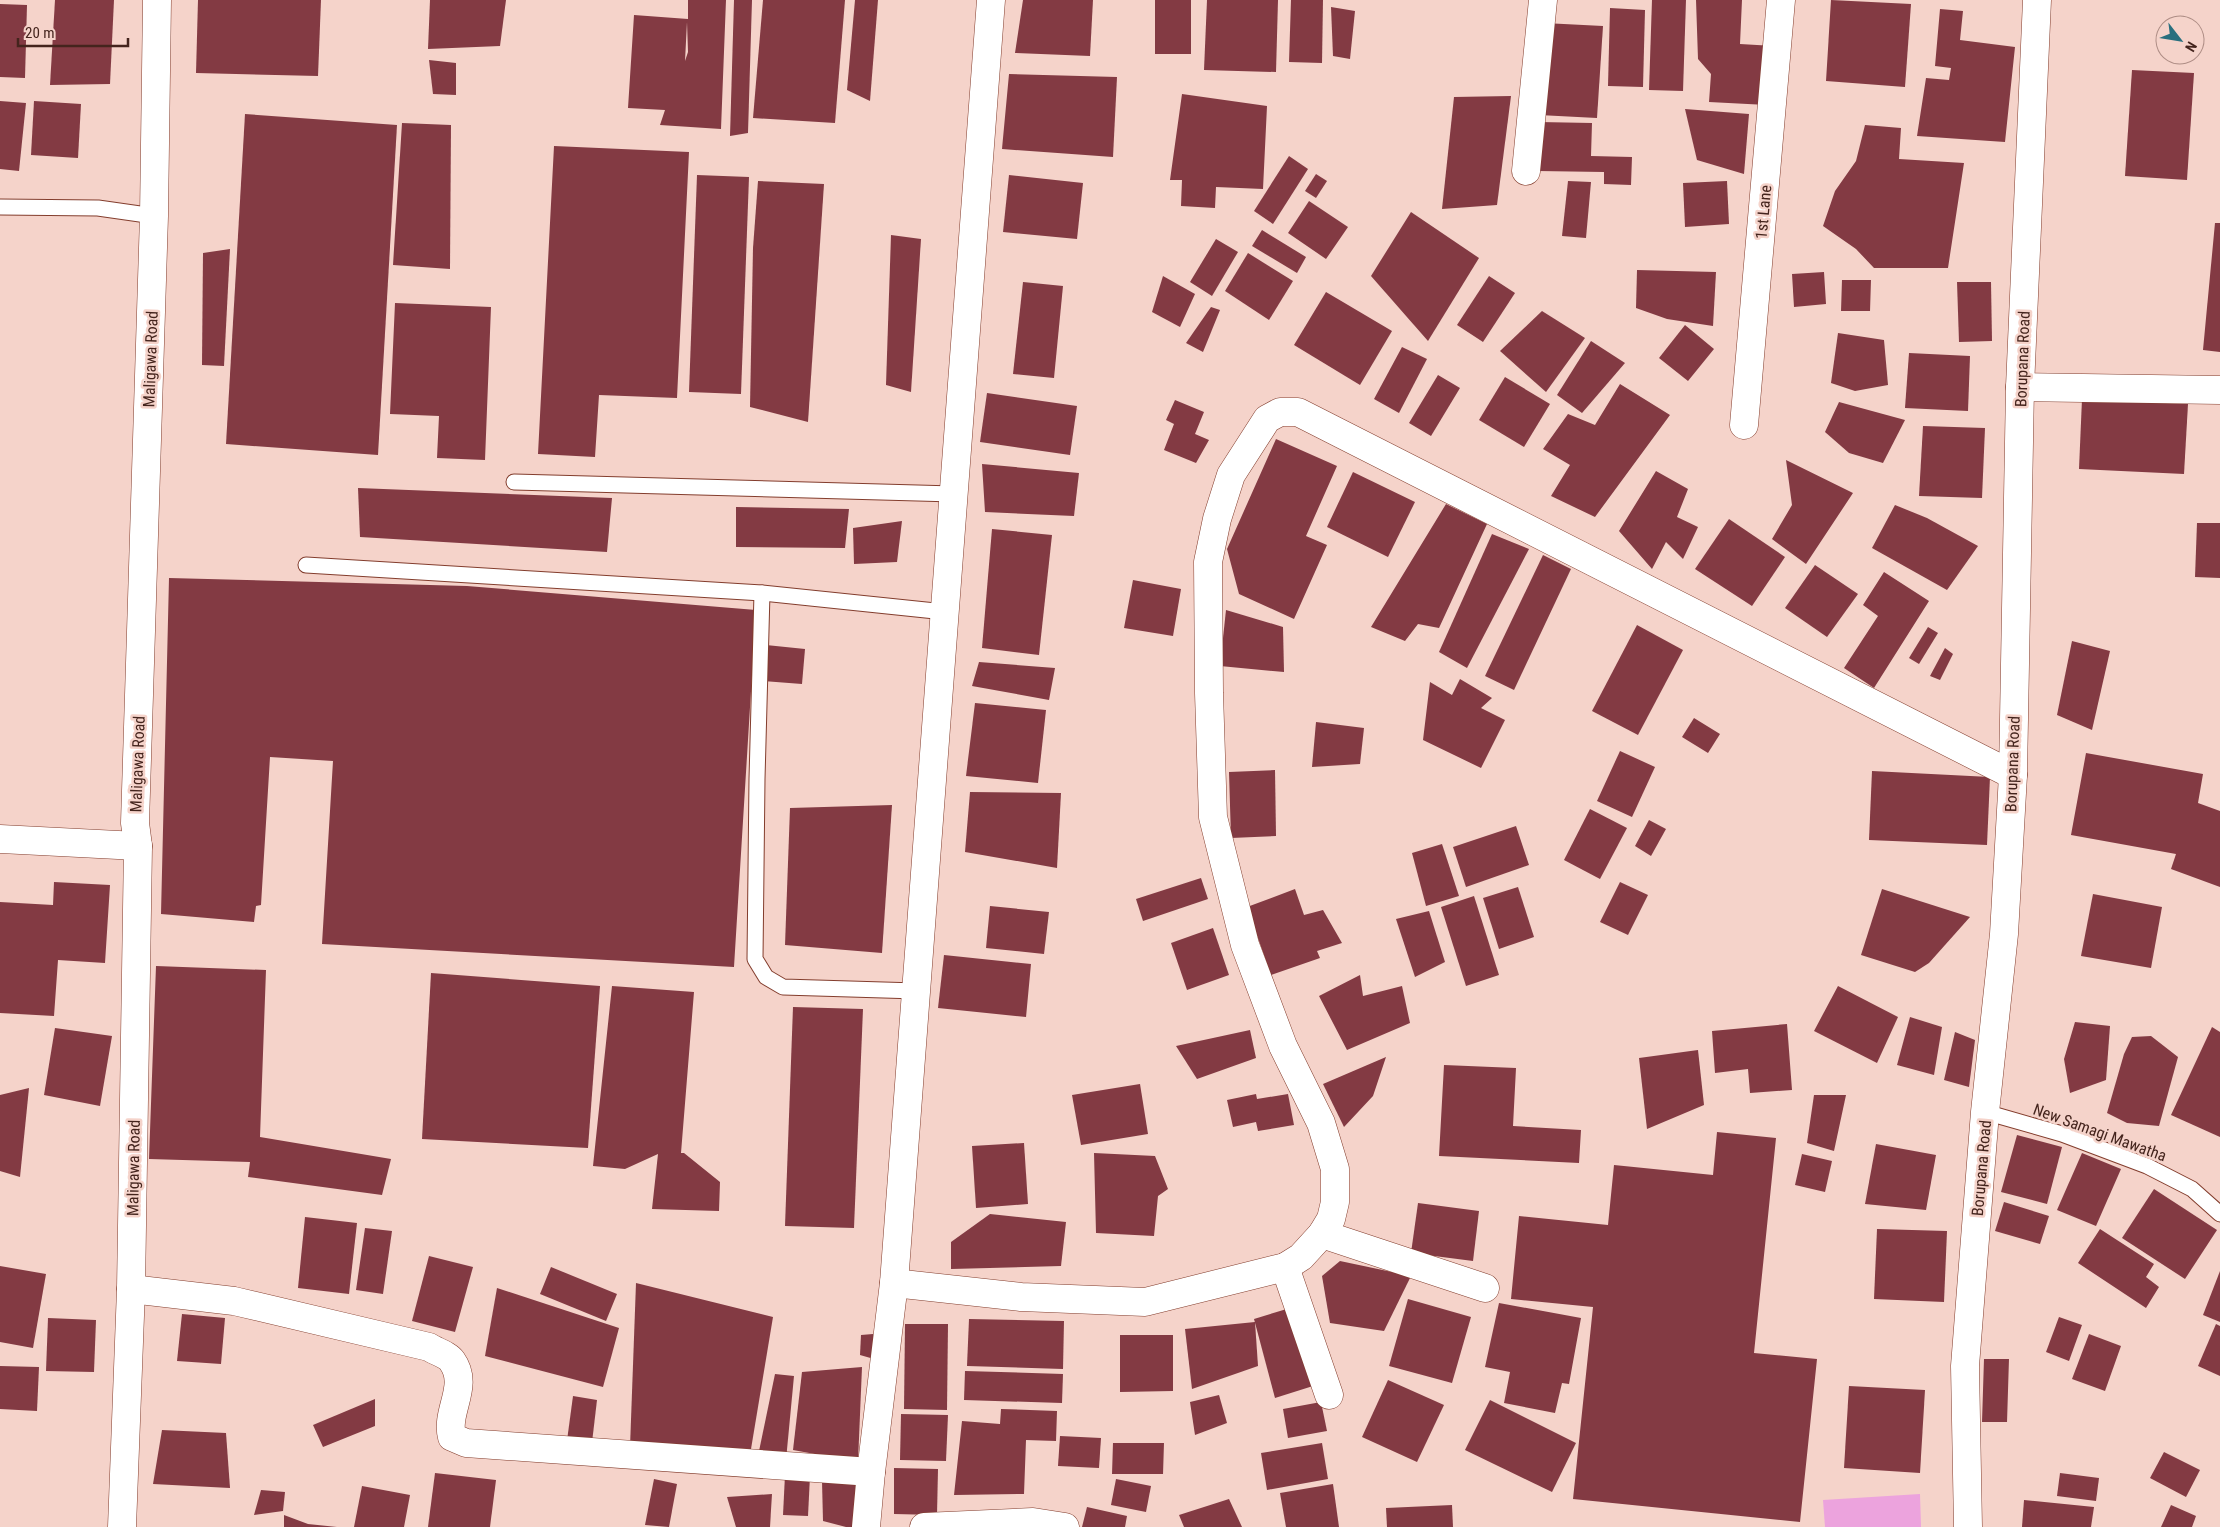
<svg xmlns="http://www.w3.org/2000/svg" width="2220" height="1527" font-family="'Roboto Condensed',sans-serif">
<rect width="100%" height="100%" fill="#f5d3ca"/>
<!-- water -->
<path fill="#eca3dd" d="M1920 1494 1921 1527H1825L1823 1500Z"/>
<!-- building -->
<g fill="#833a43" fill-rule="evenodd">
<path d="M55 0H114L110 84 50 85Z"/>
<path d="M198 0H321L318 76 196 73Z"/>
<path d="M430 0H506L500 46 428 49Z"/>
<path d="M688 0H726L721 129 660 125 665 110 628 108 634 15 688 19ZM687 22 688 52 685 61Z"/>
<path d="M734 0H752L748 133 730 136Z"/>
<path d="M763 0H845L835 123 753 118Z"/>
<path d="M855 0H878L870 101 847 90Z"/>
<path d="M1023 0H1093L1090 56 1015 53Z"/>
<rect x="1155" y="0" width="36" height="54"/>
<path d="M1207 0H1278L1276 72 1204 70Z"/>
<path d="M1291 0H1323L1322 63 1289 62Z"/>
<path d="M1652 0H1686L1683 91 1649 90Z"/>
<path d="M1696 0H1742L1740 44 1774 46 1767 105 1709 102 1711 74 1698 59Z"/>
<path d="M1831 0 1911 4 1905 87 1826 81Z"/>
<path d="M0 4 27 5 25 78 0 77Z"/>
<path d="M1331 7 1355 11 1350 59 1333 56Z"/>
<path d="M1610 8 1645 10 1643 87 1608 86Z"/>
<path d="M1940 9 1963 11 1960 40 2015 47 2005 142 1917 136 1926 78 1949 80 1951 68 1935 66Z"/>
<path d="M1544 23 1603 26 1597 118 1539 115Z"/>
<path d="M429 60 456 63V95L433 94Z"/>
<path d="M2132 70 2194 73 2187 180 2125 176Z"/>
<path d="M1009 74 1117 77 1113 157 1002 149Z"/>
<path d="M1182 94 1267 106 1263 189 1216 187 1215 208 1181 206 1182 180H1170Z"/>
<path d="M1511 96 1497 205 1442 209 1454 97Z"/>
<path d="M0 101 26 103 19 171 0 169Z"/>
<path d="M34 101 81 104 78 158 31 155Z"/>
<path d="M1685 109 1749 114 1744 174 1697 160Z"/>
<path d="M245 114 397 125 378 455 226 444Z"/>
<path d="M1539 122 1592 123 1591 156 1632 157 1631 185 1604 184V172L1538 171Z"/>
<path d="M402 123 451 125 450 269 393 265Z"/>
<path d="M1865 125 1901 128 1899 159 1964 163 1948 268H1874L1856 249 1823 226 1835 191 1856 161Z"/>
<path d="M554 146 689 152 677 398 599 395 595 457 538 454Z"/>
<path d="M1289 156 1308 169 1273 224 1254 211Z"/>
<path d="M1316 174 1327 181 1316 198 1305 191Z"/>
<path d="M697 175 749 177 741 394 689 392Z"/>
<path d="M1009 175 1083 183 1077 239 1003 232Z"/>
<path d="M758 181 824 184 808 422 750 407 753 248Z"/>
<path d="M1568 181 1591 182 1586 238 1562 236Z"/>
<path d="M1727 181 1729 224 1685 227 1683 183Z"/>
<path d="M1309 201 1348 227 1326 259 1288 233Z"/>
<path d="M1411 212 1479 258 1428 341 1371 276Z"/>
<path d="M2215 223H2220V352L2203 350Z"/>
<path d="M1262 230 1306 257 1297 273 1252 246Z"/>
<path d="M891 235 921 239 911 392 886 385Z"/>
<path d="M1216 239 1238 252 1212 296 1190 282Z"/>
<path d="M230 249 224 366 202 365 203 253Z"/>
<path d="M1248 253 1293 281 1269 320 1225 291Z"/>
<path d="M1637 270 1716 272 1713 326 1667 319 1636 308Z"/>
<path d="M1824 272 1826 304 1794 307 1792 274Z"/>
<path d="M1163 276 1195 294 1180 327 1152 312Z"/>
<path d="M1489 276 1515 293 1483 342 1457 325Z"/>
<path d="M1842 280H1871L1870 311H1841Z"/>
<path d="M1023 282 1063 286 1054 378 1013 374Z"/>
<path d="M1957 282H1991L1992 341 1959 342Z"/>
<path d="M1326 292 1392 331 1360 385 1294 345Z"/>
<path d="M395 303 491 307 485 460 437 458 439 416 390 414Z"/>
<path d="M1211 307 1220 310 1203 352 1186 343Z"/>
<path d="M1542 311 1585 338 1546 392 1500 351Z"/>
<path d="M1685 325 1714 349 1688 381 1659 358Z"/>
<path d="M1838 333 1884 340 1888 385 1855 391 1831 383Z"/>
<path d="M1591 341 1625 363 1582 413 1557 395Z"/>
<path d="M1402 347 1427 359 1399 413 1374 399Z"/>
<path d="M1909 353 1970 356 1968 411 1905 408Z"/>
<path d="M1438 375 1460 388 1431 436 1409 423Z"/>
<path d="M1505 377 1550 404 1524 447 1479 420Z"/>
<path d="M1620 384 1670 415 1595 517 1551 496 1570 465 1543 449 1568 414 1595 425Z"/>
<path d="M987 393 1077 406 1070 455 980 442Z"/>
<path d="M2082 399 2188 404 2184 474 2079 469Z"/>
<path d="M1175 400 1204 412 1195 434 1209 440 1196 463 1164 450 1174 424 1166 420Z"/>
<path d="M1839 402 1905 420 1883 463 1849 453 1825 432Z"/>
<path d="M1923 426 1985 428 1982 498 1919 496Z"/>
<path d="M1276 439 1337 466 1306 536 1327 545 1294 619 1239 594 1227 549Z"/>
<path d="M1786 460 1853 493 1806 564 1772 539 1792 505Z"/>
<path d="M982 464 1079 473 1074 516 985 512Z"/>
<path d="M1656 471 1688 489 1677 517 1698 527 1683 559 1666 542 1652 569 1619 531Z"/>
<path d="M1353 472 1415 502 1388 557 1327 527Z"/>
<path d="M358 488 612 498 607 552 360 537Z"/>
<path d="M1446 504 1487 524 1439 628 1418 624 1405 641 1371 627Z"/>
<path d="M1895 505 1927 518 1978 546 1947 590 1872 548Z"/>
<path d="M736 507 849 509 845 548 736 547Z"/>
<path d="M1729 519 1785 557 1752 606 1695 569Z"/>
<path d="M902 521 897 562 854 564 853 528Z"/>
<path d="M2197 523H2220V578L2195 577Z"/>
<path d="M992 529 1052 535 1039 655 982 648Z"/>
<path d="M1492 534 1529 549 1467 668 1439 652Z"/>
<path d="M1543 555 1571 569 1514 690 1485 676Z"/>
<path d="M1815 565 1858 594 1827 637 1785 608Z"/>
<path d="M1884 572 1929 601 1874 688 1844 668 1878 616 1863 605Z"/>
<path d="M169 578 467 586 756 610 734 967 322 944 333 761 270 757 261 905 256 906 254 922 161 914Z"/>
<path d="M1133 580 1181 589 1173 636 1124 628Z"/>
<path d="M1226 610 1283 627 1284 672 1220 666Z"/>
<path d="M1637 625 1683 650 1638 735 1592 711Z"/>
<path d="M1928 627 1938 633 1919 664 1909 658Z"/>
<path d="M2072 641 2110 651 2092 730 2057 715Z"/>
<path d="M766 645 805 649 802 684 763 681Z"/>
<path d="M1945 648 1953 654 1940 680 1930 676Z"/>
<path d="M979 662 1055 668 1049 700 972 686Z"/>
<path d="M1460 679 1492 698 1481 708 1505 720 1481 768 1423 740 1430 682 1452 695Z"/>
<path d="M975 703 1046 710 1038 783 966 776Z"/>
<path d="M1694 718 1720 734 1708 753 1682 737Z"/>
<path d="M1316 722 1364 728 1360 764 1312 767Z"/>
<path d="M1620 751 1655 767 1632 817 1597 801Z"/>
<path d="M2086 753 2203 774 2198 803 2220 811V887L2171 869 2176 854 2071 835Z"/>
<path d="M1275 770 1276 836 1231 838 1229 772Z"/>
<path d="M1872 771 1990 777 1987 845 1869 840Z"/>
<path d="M970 792 1061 793 1057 868 965 852Z"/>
<path d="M892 805 882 953 785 945 790 808Z"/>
<path d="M1590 809 1627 828 1600 879 1564 860Z"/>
<path d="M1649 820 1666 829 1651 856 1635 846Z"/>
<path d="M1516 826 1529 865 1466 887 1453 847Z"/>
<path d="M1442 844 1459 896 1426 906 1412 853Z"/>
<path d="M1201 878 1208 899 1143 921 1136 899Z"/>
<path d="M54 882 110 885 105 963 58 960 54 1016 0 1013V902L53 905Z"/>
<path d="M1620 882 1648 895 1628 935 1600 922Z"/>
<path d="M1518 887 1534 937 1499 949 1483 898Z"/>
<path d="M1295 889 1304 915 1323 910 1342 943 1317 951 1320 958 1271 975 1247 907Z"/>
<path d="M1882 889 1970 917 1929 963 1915 972 1861 955Z"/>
<path d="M2093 894 2162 907 2151 968 2081 956Z"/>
<path d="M1474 896 1499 975 1466 986 1441 907Z"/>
<path d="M990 906 1049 912 1044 954 986 948Z"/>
<path d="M1429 911 1445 962 1415 977 1396 919Z"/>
<path d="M1213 928 1229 975 1187 990 1171 943Z"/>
<path d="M944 955 1031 964 1026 1017 938 1008Z"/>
<path d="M156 966 266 970 260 1137 391 1159 382 1195 248 1177 250 1162 149 1159Z"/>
<path d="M431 973 600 986 588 1148 422 1139Z"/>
<path d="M1360 975 1363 996 1402 986 1410 1023 1347 1050 1319 996Z"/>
<path d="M612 986 694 992 681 1153H684L720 1182 719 1211 652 1209 658 1154 625 1169 593 1166Z"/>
<path d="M1838 986 1898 1017 1877 1063 1814 1031Z"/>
<path d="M793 1007 863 1009 854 1228 785 1226Z"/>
<path d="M1910 1017 1942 1027 1934 1075 1897 1065Z"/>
<path d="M2075 1022 2110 1026 2106 1080 2070 1093 2064 1059Z"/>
<path d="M1787 1024 1792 1090 1750 1093 1748 1069 1715 1073 1712 1031Z"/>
<path d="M2212 1027 2220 1032V1137L2171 1115Z"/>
<path d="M55 1028 112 1036 100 1106 44 1095Z"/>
<path d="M1250 1030 1256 1058 1197 1079 1176 1046Z"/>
<path d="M1955 1032 1975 1040 1969 1087 1944 1080Z"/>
<path d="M2151 1036 2178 1057 2159 1126 2127 1123 2107 1113 2124 1054 2132 1037Z"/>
<path d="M1698 1050 1704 1105 1647 1129 1639 1058Z"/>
<path d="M1386 1057 1373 1096 1344 1127 1323 1084Z"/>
<path d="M1444 1065 1516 1068 1513 1126 1581 1130 1579 1163 1439 1156Z"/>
<path d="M1140 1084 1148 1134 1081 1145 1072 1095Z"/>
<path d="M29 1088 20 1177 0 1171V1095Z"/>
<path d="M1256 1094 1257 1099 1288 1094 1294 1125 1258 1131 1256 1122 1233 1127 1227 1100Z"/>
<path d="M1814 1095H1846L1834 1151 1807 1143Z"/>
<path d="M1717 1132 1776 1138 1754 1353 1817 1359 1800 1522 1573 1499 1593 1307 1511 1299 1519 1216 1608 1225 1614 1165 1713 1175Z"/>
<path d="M2017 1135 2062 1147 2047 1204 2001 1192Z"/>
<path d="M1024 1143 1028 1204 976 1208 972 1146Z"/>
<path d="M1876 1144 1936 1155 1926 1210 1865 1204Z"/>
<path d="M1094 1153 1155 1156 1168 1189 1158 1196 1154 1236 1096 1233Z"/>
<path d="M2082 1153 2121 1169 2096 1226 2057 1210Z"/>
<path d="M1802 1154 1832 1161 1825 1192 1795 1185Z"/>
<path d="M2154 1189 2217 1230 2185 1279 2122 1238Z"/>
<path d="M2004 1202 2049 1216 2040 1244 1995 1231Z"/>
<path d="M1418 1203 1479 1211 1473 1261 1411 1253Z"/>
<path d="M990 1214 1066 1222 1061 1266 951 1269V1242Z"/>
<path d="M305 1217 357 1223 349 1294 298 1288Z"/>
<path d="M365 1228 392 1231 383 1294 356 1290Z"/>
<path d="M1877 1229 1947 1231 1944 1302 1874 1299Z"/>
<path d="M2100 1229 2154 1264 2146 1277 2159 1287 2146 1308 2078 1263Z"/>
<path d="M429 1256 473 1267 455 1332 412 1321Z"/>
<path d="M1340 1261 1411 1276 1384 1331 1330 1323 1322 1276Z"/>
<path d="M0 1266 46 1274 33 1348 0 1342Z"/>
<path d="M551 1267 617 1294 606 1321 540 1294Z"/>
<path d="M2220 1271V1322L2203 1315Z"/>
<path d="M636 1283 773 1317 751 1449 630 1447Z"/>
<path d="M497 1288 619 1328 603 1387 485 1356Z"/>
<path d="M1408 1299 1471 1317 1452 1383 1389 1366Z"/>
<path d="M1499 1303 1581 1318 1569 1384 1562 1383 1555 1413 1504 1403 1510 1372 1485 1367Z"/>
<path d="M1290 1308 1313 1386 1275 1398 1254 1319Z"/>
<path d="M182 1314 225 1318 221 1364 177 1361Z"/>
<path d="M2059 1317 2082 1325 2069 1361 2046 1352Z"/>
<path d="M48 1318 96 1320 94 1372 46 1371Z"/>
<path d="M969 1319 1064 1321 1063 1369 967 1366Z"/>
<path d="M1255 1322 1258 1366 1192 1389 1185 1329Z"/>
<path d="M905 1324H948L947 1410 904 1409Z"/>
<path d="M2216 1324 2220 1326V1376L2198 1366Z"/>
<path d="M873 1334 874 1359 860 1355 861 1335Z"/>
<path d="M2089 1334 2121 1346 2105 1391 2072 1379Z"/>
<path d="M1120 1335H1173V1391L1120 1392Z"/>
<path d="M1984 1359H2009L2007 1422H1982Z"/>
<path d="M0 1366 39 1367 37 1411 0 1409Z"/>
<path d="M862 1367 858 1462 793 1450 802 1372Z"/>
<path d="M965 1371 1063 1374 1062 1403 964 1400Z"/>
<path d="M775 1374 794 1376 786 1460 758 1456Z"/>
<path d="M1388 1380 1444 1405 1417 1462 1362 1437Z"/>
<path d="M1849 1386 1925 1390 1920 1473 1844 1468Z"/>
<path d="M1219 1395 1227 1423 1195 1435 1190 1402Z"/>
<path d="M573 1396 597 1400 591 1451 566 1448Z"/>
<path d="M375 1399V1426L323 1447 313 1425Z"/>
<path d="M1490 1400 1576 1443 1552 1492 1465 1450Z"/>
<path d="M1321 1402 1327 1431 1288 1438 1283 1409Z"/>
<path d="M1001 1409 1057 1411 1056 1441 1026 1440 1024 1494 954 1495 962 1421 1000 1424Z"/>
<path d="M901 1414 948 1415 946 1461 900 1460Z"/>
<path d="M162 1430 226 1433 230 1488 153 1484Z"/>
<path d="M1060 1436 1101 1438 1099 1468 1058 1466Z"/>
<path d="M1113 1443H1164L1163 1474H1112Z"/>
<path d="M1322 1443 1328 1479 1267 1490 1261 1453Z"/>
<path d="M2164 1452 2200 1470 2186 1497 2150 1478Z"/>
<path d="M894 1468 938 1469 937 1515 894 1514Z"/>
<path d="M435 1473 496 1480 490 1527H428Z"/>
<path d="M2060 1473 2099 1478 2096 1501 2057 1496Z"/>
<path d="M785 1475 810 1476 808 1516 783 1515Z"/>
<path d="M654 1479 677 1484 669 1527 645 1525Z"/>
<path d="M1116 1479 1151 1486 1146 1512 1111 1505Z"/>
<path d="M822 1481 857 1483 856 1527H846L823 1521Z"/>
<path d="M1333 1484 1339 1527H1286L1280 1493Z"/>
<path d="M362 1486 410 1495 404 1527H354Z"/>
<path d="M261 1490 285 1492 283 1511 254 1515Z"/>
<path d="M772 1494 770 1527H736L727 1497Z"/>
<path d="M1229 1499 1242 1527H1184L1179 1515Z"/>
<path d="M2024 1500 2094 1507 2091 1527H2022Z"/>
<path d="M1452 1505 1453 1527H1387L1386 1508Z"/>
<path d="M2171 1505 2196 1516 2192 1527H2161Z"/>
<path d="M1087 1507 1127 1516 1125 1527H1082Z"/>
<path d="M284 1515 308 1524 337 1527H284Z"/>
</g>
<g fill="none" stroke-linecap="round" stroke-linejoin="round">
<defs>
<g id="lane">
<path d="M0 207 98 208 154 216"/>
<path d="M514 482 954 494"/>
<path d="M306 565 762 593 945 612"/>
<path d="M762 593 757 779 755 959 766 977 783 987 917 991"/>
<path d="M1985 1112 2062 1134 2147 1166 2192 1189 2220 1214"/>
</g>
<g id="street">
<path d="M1526 171 1543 0"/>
<path d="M2020 387 2220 390"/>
<path d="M1744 425 1781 0"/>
<path d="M0 839 138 846"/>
<path d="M1322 1234 1485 1288"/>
<path d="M1285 1267 1329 1395"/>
<path d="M894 1283 1021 1297 1145 1302 1285 1267 1301 1257 1322 1234 1331 1219 1335 1202V1169L1321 1123 1283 1046 1245 945 1213 817 1209 693 1208 562 1217 519 1231 475 1267 419 1280 412H1298L2013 775"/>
<path d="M131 1289 234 1301 429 1347C435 1351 448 1355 452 1361 470 1386 445 1411 452 1437L466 1443 871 1472"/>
<path d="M122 1527 131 1289 138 846 135 823 154 216 157 0"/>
<path d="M866 1527 871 1472 894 1283 991 0"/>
<path d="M924 1527 1033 1522 1065 1527"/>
</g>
<path id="primary" d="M1968 1527 1965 1366 1985 1112 2004 934 2013 775 2020 387 2037 0"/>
</defs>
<!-- lane casing -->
<use href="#lane" stroke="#833d2d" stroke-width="17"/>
<!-- street casing -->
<use href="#street" stroke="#833d2d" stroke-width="29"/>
<!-- primary casing -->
<use href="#primary" stroke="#833d2d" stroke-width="29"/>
<!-- lane -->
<use href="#lane" stroke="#fff" stroke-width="15"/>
<!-- street -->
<use href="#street" stroke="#fff" stroke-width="28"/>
<!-- primary -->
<use href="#primary" stroke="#fff" stroke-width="28"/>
</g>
<g text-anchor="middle" stroke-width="5" stroke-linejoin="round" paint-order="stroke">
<!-- street labels -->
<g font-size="16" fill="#44241d" stroke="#f5d3ca">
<text transform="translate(1763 212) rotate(-85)" y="6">1st Lane</text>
<text transform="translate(150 359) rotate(-88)" y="6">Maligawa Road</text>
<text transform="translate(2022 359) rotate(-88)" y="6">Borupana Road</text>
<text transform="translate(137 764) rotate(-88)" y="6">Maligawa Road</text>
<text transform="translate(2012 764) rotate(-88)" y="6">Borupana Road</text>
<text transform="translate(2100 1132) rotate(20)" y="6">New Samagi Mawatha</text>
<text transform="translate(133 1168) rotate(-89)" y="6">Maligawa Road</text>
<text transform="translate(1981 1168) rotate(-85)" y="6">Borupana Road</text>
</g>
</g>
<!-- north arrow -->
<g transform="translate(2180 40) rotate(121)"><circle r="24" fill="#f5d3ca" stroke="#ae8d85"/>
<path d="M0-4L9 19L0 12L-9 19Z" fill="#296f7e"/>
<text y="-8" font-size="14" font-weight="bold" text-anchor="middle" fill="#44241d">N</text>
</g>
<!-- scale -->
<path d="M18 38v8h110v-8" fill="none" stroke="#44241d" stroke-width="2.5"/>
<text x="25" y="38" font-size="15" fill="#44241d" stroke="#f5d3ca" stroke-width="4" paint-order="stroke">20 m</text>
</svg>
